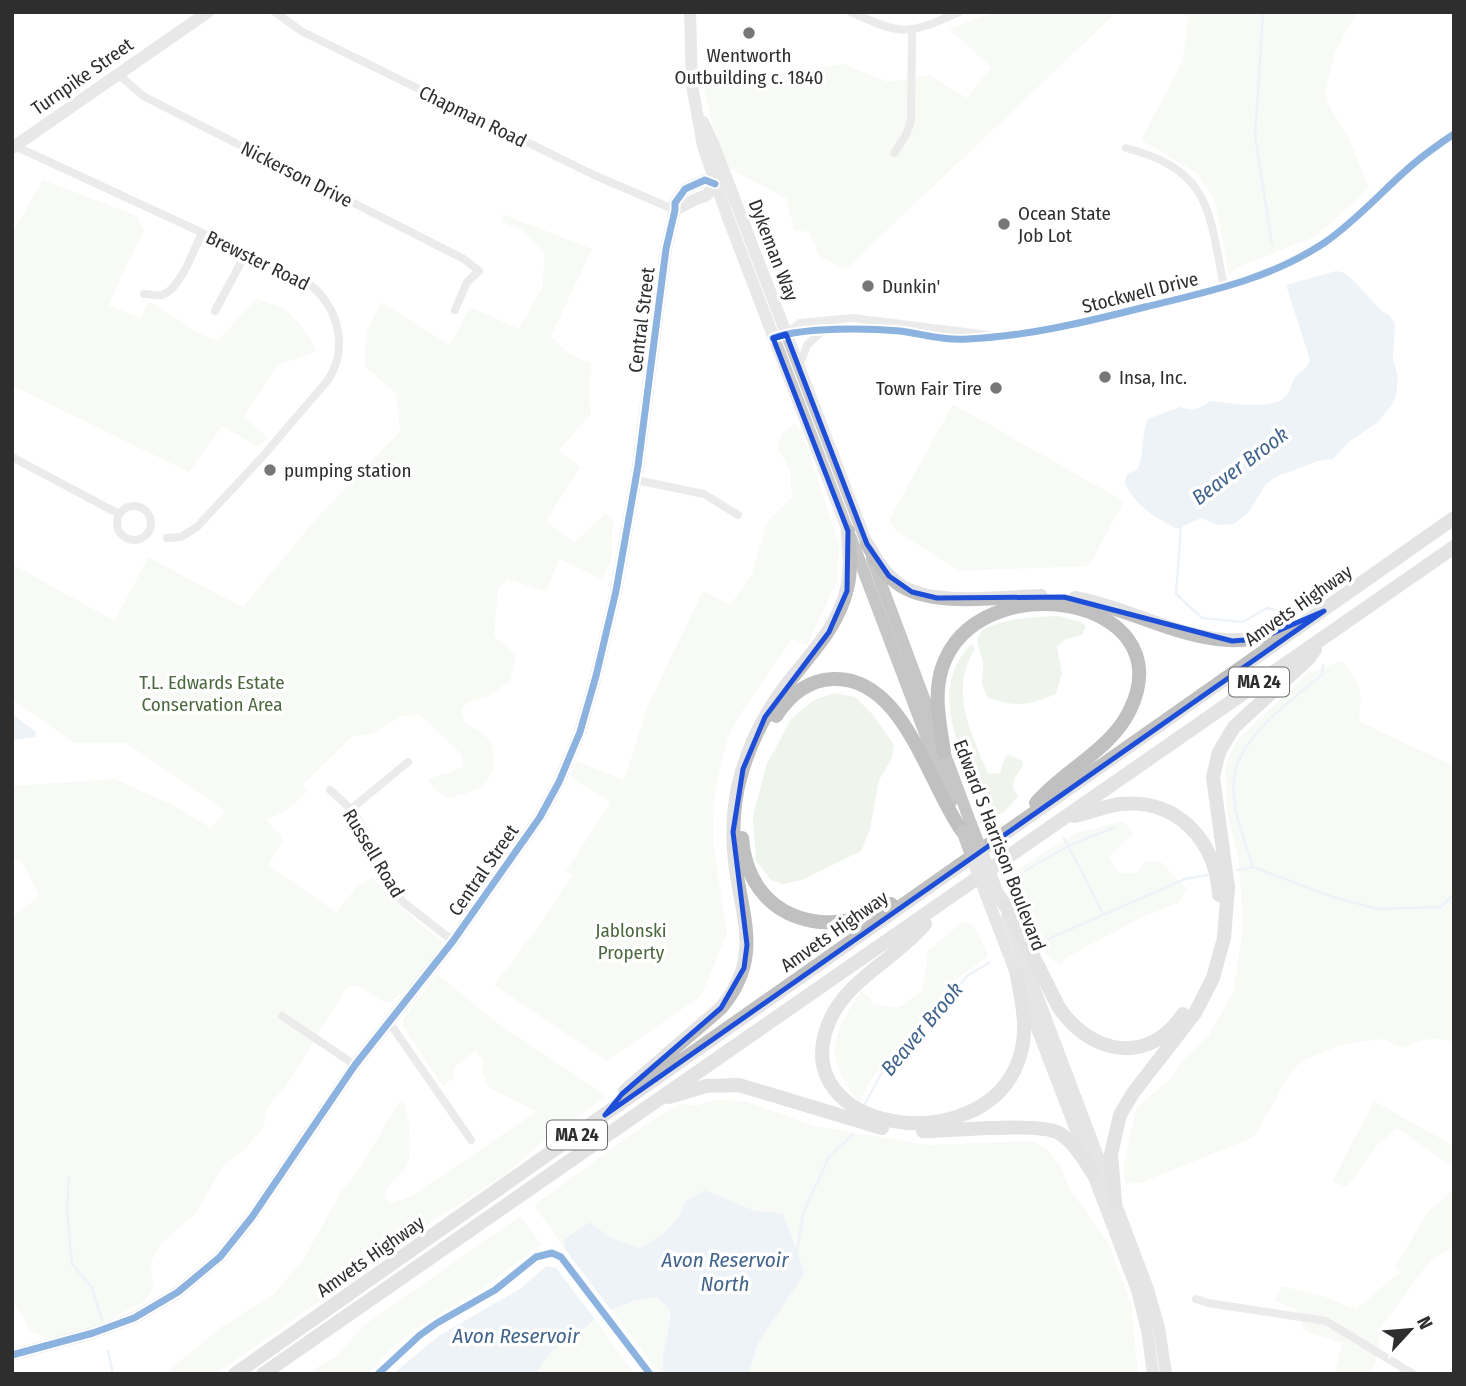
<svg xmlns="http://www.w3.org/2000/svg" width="1466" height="1386" font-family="'Fira Sans Condensed',sans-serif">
<rect width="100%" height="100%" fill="#fff"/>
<!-- green -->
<g fill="#eff4ec">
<path d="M996 12H1117L846 269 820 257 809 232 794 230 786 198 728 168 711 120 704 86 844 64 888 82 929 75 967 98 991 67 949 29Z"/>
<path d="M1181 12H1357L1335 52 1326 86V101L1349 139 1369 188 1315 237 1238 267 1229 275 1215 201 1197 173 1141 140 1182 62 1189 17Z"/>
<path d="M43 180 137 216 144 231 124 270 109 306 141 318 149 301 200 334 217 341 257 299 284 308 303 328 317 351 278 365 244 416 267 437 258 447 222 426 189 472 12 386V228H15Z"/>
<path d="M503 214 592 249 551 336 567 352 591 364 589 387 591 414 559 450 580 467 546 521 574 543 605 514 613 518 611 561 602 579 559 559 546 592 508 579 498 588 494 637 516 654 510 681 487 697 468 702 461 710 465 723C473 728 482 731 488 739 497 750 496 774 484 784 475 792 461 795 449 798L434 789 428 780C440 774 452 773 464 766L461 754 420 715 401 716 372 734 353 736 303 784 308 790C295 804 284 814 266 819L281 836 282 842 268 865 336 912 356 888 372 877 414 919 443 942C428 964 412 993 386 1003L356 985 347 987 289 1082 267 1108 264 1127 246 1148 222 1167 197 1212 160 1245 151 1262 153 1290 144 1302 89 1329 54 1340 31 1331 12 1299V917L30 904 39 894 21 861 12 860V786L115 779 175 806 211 828 226 811 126 743H74L12 699V564L115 621 148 557 243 607 315 520 400 431 396 394 365 366 366 332 381 302 450 345 470 307 519 329 543 285 544 253 521 229 501 222Z"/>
<path d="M953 404 1124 501 1089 566 959 571 895 530 889 520Z"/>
<path d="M795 424 802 432 839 545 837 581 807 645 792 639 739 716 728 738 721 763 714 798 713 842 727 933 701 996 607 1061 494 985 543 920 572 875 566 871 611 802 570 777 576 761 624 780 648 705 703 591 730 605 752 574 767 522 792 497 790 470 778 449 781 434Z"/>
<path d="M1059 616 1081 622 1086 626 1082 635 1066 639 1057 646 1062 673 1056 694C1027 706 1018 707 988 698L982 684 983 663 977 640 982 630C1007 618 1031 617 1059 616Z"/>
<path d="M971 644 975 648C972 655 968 661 966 668 955 704 975 742 988 774L1000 773 1005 757 1009 755 1022 761 1023 766 1015 777 1013 787 1018 797 1005 811 990 819C977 802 972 784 965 765 950 722 936 682 971 644Z"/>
<path d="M1342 661C1363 685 1362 689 1359 721L1454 766V1043C1435 1035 1420 1039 1403 1048L1381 1039 1340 1045 1302 1061 1291 1072 1254 1137 1143 1182 1125 1184 1124 1165 1136 1109 1174 1075 1182 1061 1208 1037 1234 990 1243 928 1239 860 1228 817 1225 768 1236 741 1308 673Z"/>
<path d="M834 693 855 697 873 715 894 745 891 760 879 780 870 829 861 851 802 880 783 884 771 880 756 861 753 816 766 766 791 719 814 700Z"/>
<path d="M1124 821 1133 834 1109 857 1118 873H1137L1146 861H1160L1187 889 1179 903 1142 917 1067 957 1060 965C1031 948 1019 906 1009 875L1076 833Z"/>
<path d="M962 922 974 925 988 956 955 980 871 1079 859 1102C823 1056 831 1037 861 991L869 997 874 1005 899 1007 923 990 928 951Z"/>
<path d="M437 974 496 1022 607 1096 542 1142 506 1174 439 1217 216 1374H165L220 1328 274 1294 303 1260 341 1192 363 1163 398 1103 403 1102C410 1116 414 1156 405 1169 399 1176 391 1183 385 1190L386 1199 392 1203 415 1194 536 1112 489 1088 482 1071 484 1062 475 1051 454 1067 453 1078 443 1086 403 1026V1019Z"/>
<path d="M715 1100 745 1101 814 1126 927 1145 1032 1141 1046 1148 1060 1165 1069 1188 1108 1242 1131 1304 1138 1374H748L758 1343 805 1273 783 1213 755 1211 705 1190 686 1201 678 1218 662 1235 640 1248 611 1238 590 1222 565 1237 564 1248 534 1205 652 1120 681 1104 696 1106Z"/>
<path d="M1374 1101 1454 1146V1168L1397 1128 1378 1144 1347 1187 1332 1182Z"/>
<path d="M1454 1189V1248L1431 1259 1382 1326 1375 1364 1369 1374H1334L1343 1343 1303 1330 1297 1310 1275 1301 1281 1286 1323 1296 1356 1309 1400 1272 1395 1267 1428 1212Z"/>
<path d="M520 1216 541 1244 486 1286 416 1329 392 1348 368 1374H306L337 1356 363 1326Z"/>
<path d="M657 1297 670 1309C672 1332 659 1352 663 1374H660L611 1310 634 1301Z"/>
<path d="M595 1319 634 1374H535L550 1353 575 1337Z"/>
</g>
<!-- water -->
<g fill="#dae4f0">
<path d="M1336 271 1345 273 1350 277 1382 311 1390 316 1395 325 1393 360 1398 376 1396 396 1391 406 1378 422 1350 441 1333 459 1318 461 1278 476 1266 484 1249 512 1234 524 1218 525 1201 518 1177 529C1151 514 1140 510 1124 483L1127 474C1131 472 1135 472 1137 469 1144 461 1141 433 1148 419L1180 407C1193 412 1199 409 1210 401 1228 402 1271 412 1286 396 1291 391 1291 382 1296 376 1302 370 1307 369 1310 360L1286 285Z"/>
<path d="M12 714 36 732 35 737 12 740Z"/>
<path d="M705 1190 755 1211 783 1213 805 1273 758 1343 748 1374H663C659 1351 672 1333 670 1309L656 1297 634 1301 611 1310 564 1248 565 1238 590 1222 611 1238 640 1248 662 1235 678 1218 686 1201Z"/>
<path d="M546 1266 556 1268 595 1319 575 1337 550 1353 535 1374H393L440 1335 520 1289Z"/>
</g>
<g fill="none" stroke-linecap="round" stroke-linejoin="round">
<!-- stream -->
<g stroke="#dae4f0" stroke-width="2.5">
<path d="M1263 12 1255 136 1272 244"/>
<path d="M1181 526 1176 594 1202 618 1243 622 1267 608 1285 613"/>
<path d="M1064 838 1103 913"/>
<path d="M1253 867C1245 841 1230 805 1234 778 1238 738 1292 699 1322 675L1323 665"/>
<path d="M1253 867 1333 897 1378 909 1441 907 1454 894"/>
<path d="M1238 870 1253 867"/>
<path d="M1025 871 1068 846 1115 827"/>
<path d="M1048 939 1185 879 1207 875"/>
<path d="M865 1104 881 1074 968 975 989 963"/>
<path d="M69 1177 67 1208 72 1264 92 1288 102 1320"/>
<path d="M797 1252 803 1213 829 1157 852 1135"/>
<path d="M108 1350 113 1374"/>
</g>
<!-- street -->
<g stroke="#d3d3d3" stroke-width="8">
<path d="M275 12 301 31 594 175 675 210"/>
<path d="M851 12C903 36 908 35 959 12"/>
<path d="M118 74 143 96 464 259 479 271 467 282 455 310"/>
<path d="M15 146 300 278C336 299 351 344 328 380L263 456 197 527 181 537 167 538"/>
<path d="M1126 148C1211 170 1209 211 1224 287"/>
<path d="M894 153 906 135 911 121 912 31"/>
<path d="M144 294C150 294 156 296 162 295 180 290 194 249 202 233"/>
<path d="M215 311 246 253"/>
<path d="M786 333 800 323 853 318 989 335"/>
<path d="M773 338C804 327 867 328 900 331 922 334 945 341 968 339 1029 336 1086 322 1145 307 1207 292 1270 279 1324 243 1356 221 1382 191 1411 166 1425 154 1439 144 1454 134"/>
<path d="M799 367 807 345 821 332"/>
<path d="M12 457 119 514"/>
<path d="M636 480 704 494 738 515"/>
<circle cx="134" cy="523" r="17"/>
<path d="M330 790 355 813 388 880 403 902 453 941"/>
<path d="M351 809 408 762"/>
<path d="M282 1016 355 1065"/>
<path d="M389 1022 471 1140"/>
<path d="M1196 1299 1208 1303 1326 1321 1413 1374"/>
<path d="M378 1374 420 1335 437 1323 495 1290 536 1257 552 1253 561 1257 650 1374"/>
</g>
<!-- secondary -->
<g stroke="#ccc" stroke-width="12">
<path d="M690 12 692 85 703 146 728 218 848 531"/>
<path d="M703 122 713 143 867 544"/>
<path d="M12 148 208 12"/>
<path d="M675 210 696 199 707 195 715 184 720 182"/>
<path d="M12 1355 93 1333 134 1318 178 1292 220 1257 252 1217 355 1065 453 941 540 817 559 782 580 732 596 676 616 591 638 466 666 249 675 210V203L685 189 705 180 715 184"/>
</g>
<!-- primary -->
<g stroke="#c6c6c6" stroke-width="12">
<path d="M851 538 951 802"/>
<path d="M872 559 971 824"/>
<path d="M986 895 1137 1290 1147 1330 1153 1374"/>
<path d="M1007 916 1148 1289 1159 1328 1166 1374"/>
</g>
<!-- highway -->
<g stroke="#c0c0c0" stroke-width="14">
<path d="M867 544C875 558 883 572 897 583 929 608 1000 597 1041 596"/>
<path d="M1075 598C1145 610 1222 668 1290 624"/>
<path d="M776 716C789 696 808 680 833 679 903 676 927 782 962 831"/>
<path d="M944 752C940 724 933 696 942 668 977 562 1185 596 1130 710 1111 750 1064 770 1036 803"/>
<path d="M1074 816C1090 813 1104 806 1121 804 1178 799 1216 841 1219 895"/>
<path d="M742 838C748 919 827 943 891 904"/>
<path d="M999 896 1015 920 1058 1006C1090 1055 1149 1066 1183 1014"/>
<path d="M925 924C896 959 847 979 829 1022 783 1133 984 1163 1019 1059 1029 1031 1022 1003 1017 975"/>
<path d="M625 1091 721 1008C763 958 742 919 735 862 732 837 733 812 738 787 746 752 760 721 782 691 806 658 837 631 847 589 852 570 849 551 848 531"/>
<path d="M669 1097 706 1086 739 1085 882 1128"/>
<path d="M923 1131C951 1131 1039 1122 1059 1133 1075 1143 1084 1160 1094 1175"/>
<path d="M1115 1201 1111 1154 1120 1115 1133 1093 1195 1013 1213 978 1224 938 1228 887 1213 777 1219 752 1234 727 1309 658 1315 649"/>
<path d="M235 1374 1454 518"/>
<path d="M263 1374 1454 547"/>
</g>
<!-- primary-bridge -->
<g stroke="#c6c6c6" stroke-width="12">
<path d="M971 824 999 896"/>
<path d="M962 831 986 895"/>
</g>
<defs>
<g id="cycleway">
<path d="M773 338C804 327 867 328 900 331 922 334 945 341 968 339 1029 336 1086 322 1145 307 1207 292 1270 279 1324 243 1356 221 1382 191 1411 166 1425 154 1439 144 1454 134"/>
<path d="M12 1355 93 1333 134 1318 178 1292 220 1257 252 1217 355 1065 453 941 540 817 559 782 580 732 596 676 616 591 638 466 666 249 675 210V203L685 189 705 180 715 184"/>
<path d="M378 1374 420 1335 437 1323 495 1290 536 1257 552 1253 561 1257 650 1374"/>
</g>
</defs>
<!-- cycleway casing -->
<use href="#cycleway" stroke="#fff" stroke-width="11"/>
<!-- cycleway -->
<use href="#cycleway" stroke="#0057b8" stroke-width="7"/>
</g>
<!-- marked area -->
<path d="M0 0H1466V1386H0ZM786 334 867 544 889 576 912 592 937 598 1064 597 1232 641 1259 639 1324 611 605 1115 622 1094 721 1008 744 968 747 945 733 832 743 769 765 717 829 632 847 591 848 531 773 338Z" fill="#fff" fill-opacity=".55" fill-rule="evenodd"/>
<path fill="none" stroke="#1d4ed8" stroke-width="5" stroke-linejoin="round" d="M786 334 867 544 889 576 912 592 937 598 1064 597 1232 641 1259 639 1324 611 605 1115 622 1094 721 1008 744 968 747 945 733 832 743 769 765 717 829 632 847 591 848 531 773 338Z"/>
<!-- markers -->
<g fill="#777" stroke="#fff" stroke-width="2.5">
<circle cx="749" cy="33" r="7"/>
<circle cx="1004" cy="224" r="7"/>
<circle cx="868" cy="286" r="7"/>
<circle cx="1105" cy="377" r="7"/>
<circle cx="996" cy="388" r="7"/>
<circle cx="270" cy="470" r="7"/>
</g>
<g text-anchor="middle" stroke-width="7" stroke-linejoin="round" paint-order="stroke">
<!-- shield labels -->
<g fill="#fff" stroke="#6d6d6d" stroke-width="2">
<rect x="1229" y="667.5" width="60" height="29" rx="5"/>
<rect x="547" y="1120.5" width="60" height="29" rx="5"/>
</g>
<g font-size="18" font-weight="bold" fill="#2e2e2e">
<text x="1259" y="688">MA 24</text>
<text x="577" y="1141">MA 24</text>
</g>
<!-- poi labels -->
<g font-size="19" fill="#2e2e2e" stroke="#fff" text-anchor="start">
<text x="749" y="62" text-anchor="middle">Wentworth<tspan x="749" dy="22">Outbuilding c. 1840</tspan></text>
<text x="1018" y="220">Ocean State<tspan x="1018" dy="22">Job Lot</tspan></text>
<text x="882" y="293">Dunkin'</text>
<text x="1119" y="384">Insa, Inc.</text>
<text x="982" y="395" text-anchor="end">Town Fair Tire</text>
<text x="284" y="477">pumping station</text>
</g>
<!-- street labels -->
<g font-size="19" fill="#2e2e2e" stroke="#fff">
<text transform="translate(82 76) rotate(-35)" y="7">Turnpike Street</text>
<text transform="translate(473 116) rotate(26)" y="7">Chapman Road</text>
<text transform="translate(297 174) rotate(27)" y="7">Nickerson Drive</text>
<text transform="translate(774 250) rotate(69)" y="7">Dykeman Way</text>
<text transform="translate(258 260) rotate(26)" y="7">Brewster Road</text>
<text transform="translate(1140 292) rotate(-14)" y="7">Stockwell Drive</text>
<text transform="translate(641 320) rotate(-83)" y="7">Central Street</text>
<text transform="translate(1298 605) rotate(-35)" y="7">Amvets Highway</text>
<text transform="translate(1000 845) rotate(69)" y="7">Edward S Harrison Boulevard</text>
<text transform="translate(374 853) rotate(59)" y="7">Russell Road</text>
<text transform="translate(483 870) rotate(-55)" y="7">Central Street</text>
<text transform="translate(834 931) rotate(-35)" y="7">Amvets Highway</text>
<text transform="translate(370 1256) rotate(-35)" y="7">Amvets Highway</text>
</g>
<!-- park labels -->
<g font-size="19" fill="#4c683e" stroke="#fff">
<text x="212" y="689">T.L. Edwards Estate<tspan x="212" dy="22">Conservation Area</tspan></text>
<text x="631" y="937">Jablonski<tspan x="631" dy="22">Property</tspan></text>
</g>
<!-- water labels -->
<g font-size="21" font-style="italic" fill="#41648c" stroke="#fff">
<text transform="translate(1240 466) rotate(-37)" y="7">Beaver Brook</text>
<text transform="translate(922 1029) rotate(-50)" y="7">Beaver Brook</text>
<text x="725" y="1267">Avon Reservoir<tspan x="725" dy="24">North</tspan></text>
<text x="516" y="1343">Avon Reservoir</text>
</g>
</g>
<!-- border -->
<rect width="1466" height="1386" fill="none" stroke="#2e2e2e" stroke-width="28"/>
<!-- north arrow -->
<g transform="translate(1410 1330) rotate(64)" stroke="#ffffff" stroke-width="5" paint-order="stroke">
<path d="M0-5L12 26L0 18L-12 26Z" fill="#2e2e2e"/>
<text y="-10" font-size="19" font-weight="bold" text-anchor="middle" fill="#2e2e2e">N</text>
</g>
</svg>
